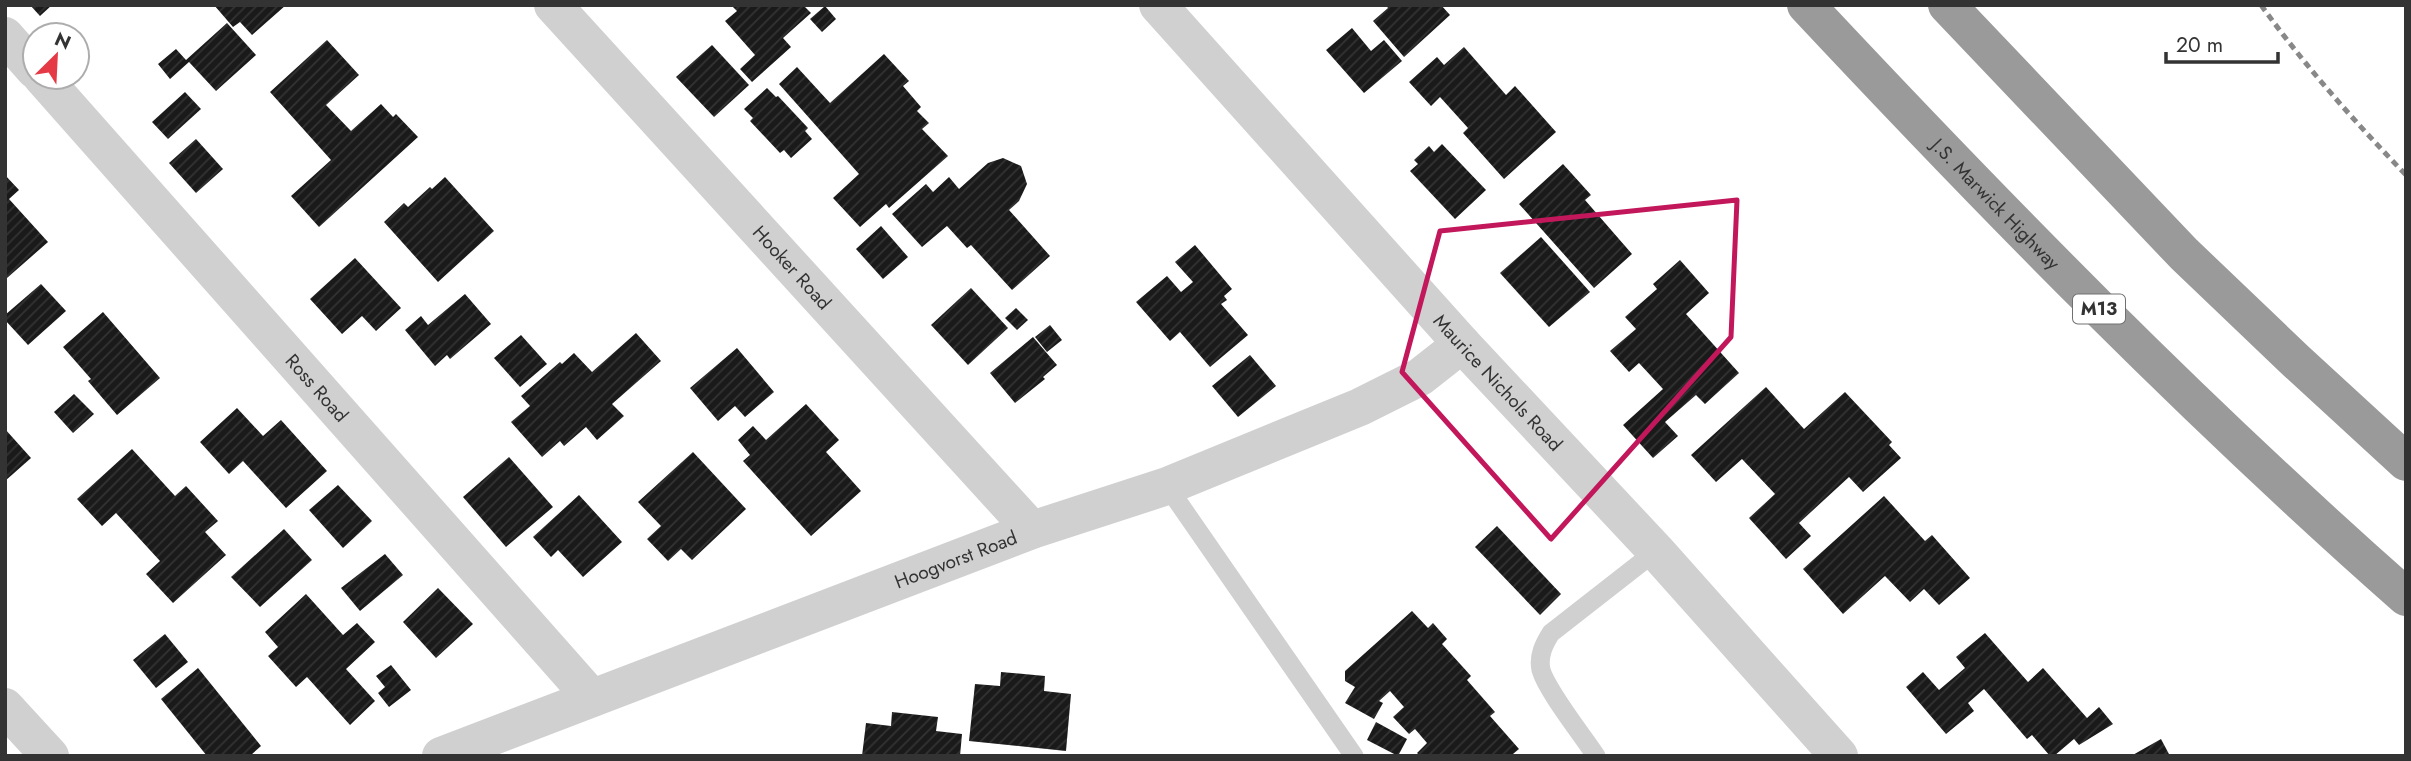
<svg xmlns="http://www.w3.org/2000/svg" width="2411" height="761" font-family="Jost,sans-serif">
<defs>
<pattern id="building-hatch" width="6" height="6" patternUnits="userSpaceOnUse" patternTransform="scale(1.75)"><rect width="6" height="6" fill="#1a1a1a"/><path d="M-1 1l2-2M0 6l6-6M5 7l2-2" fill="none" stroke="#333"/></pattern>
</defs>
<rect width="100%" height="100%" fill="#fff"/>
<!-- building -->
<g fill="url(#building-hatch)">
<path d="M30 5H52L40 16Z"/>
<path d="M214 5H286L252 35 240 22 233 27Z"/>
<path d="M731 5H803L811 13 783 38 791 47 752 82 740 69 755 55 725 21 737 11Z"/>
<path d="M1386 5H1441L1450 15 1404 57 1373 21 1388 8Z"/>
<path d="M825 6 836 19 822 32 810 19Z"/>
<path d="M227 23 256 55 216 91 189 62 170 79 158 64 176 49 186 60Z"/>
<path d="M1352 28 1371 51 1384 40 1402 61 1364 93 1326 50Z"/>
<path d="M327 40 359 75 326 105 351 131 381 104 393 117 396 114 418 137 319 227 291 196 331 160 270 92Z"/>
<path d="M712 45 749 85 714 117 676 77Z"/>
<path d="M1464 47 1506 95 1515 86 1556 132 1504 179 1463 133 1468 128 1440 97 1431 106 1409 82 1437 57 1444 65Z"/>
<path d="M884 54 909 81 903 86 921 107 917 111 929 123 922 129 948 156 889 208 886 204 860 227 833 198 859 174 779 84 797 67 830 103Z"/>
<path d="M767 88 776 97 778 96 808 128 805 131 812 139 791 158 784 150 780 153 750 121 753 118 744 109Z"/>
<path d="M185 92 201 109 168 139 152 122Z"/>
<path d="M196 139 223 169 196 193 169 163Z"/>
<path d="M1442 144 1486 190 1455 219 1410 171 1418 164 1414 160 1429 146 1434 152Z"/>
<path d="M1003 158 1021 166 1027 184 1019 201 1009 210 1050 256 1012 290 971 245 967 248 947 226 922 247 892 214 926 184 933 192 949 177 959 189 988 163Z"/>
<path d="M1563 164 1591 195 1585 200 1632 254 1594 288 1519 204Z"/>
<path d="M5 175 19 190 9 199 48 242 7 278Z"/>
<path d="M445 177 494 231 438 282 384 222 404 203 408 207 430 187 432 189Z"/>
<path d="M881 226 908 257 883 279 856 249Z"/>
<path d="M1541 237 1590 292 1549 327 1500 273Z"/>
<path d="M1195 245 1232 289 1224 296 1227 300 1221 304 1248 335 1210 367 1180 332 1170 341 1136 302 1167 276 1181 292 1193 282 1175 262Z"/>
<path d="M355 258 401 308 376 331 362 316 342 334 310 299Z"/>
<path d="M1680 260 1709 293 1686 314 1739 373 1705 404 1696 395 1665 422 1678 436 1653 458 1623 425 1663 389 1639 363 1629 372 1610 351 1636 329 1625 317 1657 289 1653 284Z"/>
<path d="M41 284 66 311 28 345 5 320V315Z"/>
<path d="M971 288 1008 328 968 365 931 325Z"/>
<path d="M465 294 491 324 450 359 447 355 435 366 405 330 421 316 428 325Z"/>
<path d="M1016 308 1028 320 1017 330 1005 318Z"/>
<path d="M103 312 160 378 117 415 88 381 91 379 63 347Z"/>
<path d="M1050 325 1062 340 1047 352 1035 337Z"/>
<path d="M636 333 661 361 612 404 624 416 597 440 586 427 564 446 560 441 542 457 511 422 530 406 521 396 560 362 562 364 574 353 592 372Z"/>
<path d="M521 335 547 364 520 387 494 358Z"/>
<path d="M1033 337 1057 365 1043 377 1045 379 1015 403 990 373Z"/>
<path d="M737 348 774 392 745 417 735 406 718 421 690 388Z"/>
<path d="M1250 355 1276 386 1238 417 1212 386Z"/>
<path d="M1766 387 1804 429 1845 392 1892 442 1889 445 1901 458 1863 492 1849 477 1799 523 1811 536 1786 559 1749 518 1775 494 1742 459 1716 482 1691 455Z"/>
<path d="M74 394 94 414 73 433 54 412Z"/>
<path d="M806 404 839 440 826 452 861 491 811 536 743 461 750 455 738 440 753 426 766 440Z"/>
<path d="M237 408 263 436 281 420 327 471 286 508 243 461 229 474 200 442Z"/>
<path d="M5 429 31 458 5 481Z"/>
<path d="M132 449 175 496 186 486 218 521 205 532 226 555 173 603 146 574 160 561 116 513 102 526 77 499Z"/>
<path d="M693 452 746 509 692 560 681 549 668 561 647 539 661 526 638 502Z"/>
<path d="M509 457 553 507 506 547 463 497Z"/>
<path d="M338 485 372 521 343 548 309 510Z"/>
<path d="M579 495 622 542 583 577 558 550 551 557 533 537Z"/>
<path d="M1884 496 1925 541 1932 535 1970 578 1939 605 1924 589 1910 602 1885 576 1843 614 1803 569Z"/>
<path d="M1497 526 1561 594 1540 615 1475 547Z"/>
<path d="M284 529 312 560 260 607 231 577Z"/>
<path d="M385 554 403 575 360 611 341 588Z"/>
<path d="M438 588 473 624 436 658 403 622Z"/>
<path d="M306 594 343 635 357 623 375 642 346 669 375 701 350 725 307 677 296 687 268 656 278 647 265 632Z"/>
<path d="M1412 611 1428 628 1433 623 1447 639 1442 644 1471 676 1467 680 1495 712 1490 716 1519 749 1513 754 1515 756H1420L1417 753 1427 743 1415 729 1409 734 1393 717 1404 707 1390 691 1379 701 1383 703 1374 719 1345 703 1355 687 1345 681V671Z"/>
<path d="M1985 633 2028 682 2043 668 2087 718 2099 707 2113 724 2079 745 2074 739 2054 756H2050L2032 735 2027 739 1984 689 1968 703 1974 711 1946 734 1906 687 1923 672 1939 690 1965 668 1956 657Z"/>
<path d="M165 634 188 662 156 688 133 660Z"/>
<path d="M391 665 411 690 389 707 378 693 385 687 376 676Z"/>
<path d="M198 668 261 746 250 756H207L161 699Z"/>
<path d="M1001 672 1045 676 1044 691 1071 694 1066 751 969 741 975 684 1000 686Z"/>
<path d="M892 712 938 717 936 731 962 734 960 756H862L866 723 891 726Z"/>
<path d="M1376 722 1407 739 1398 756 1367 740Z"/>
<path d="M2161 739 2170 756H2131Z"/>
</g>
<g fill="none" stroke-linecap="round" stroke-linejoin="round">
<!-- lane -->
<g stroke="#d0d0d0" stroke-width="19">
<path d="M1167 486 1354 756"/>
<path d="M1596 756C1583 736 1547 691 1541 670 1538 656 1544 644 1551 633L1656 551"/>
</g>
<!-- street -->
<g stroke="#d0d0d0" stroke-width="38">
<path id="s1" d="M553 5 1032 530"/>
<path id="s2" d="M1158 5 1462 344 1656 551 1839 756"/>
<path d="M5 36 35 70"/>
<path id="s3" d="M42 77 592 698"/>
<path d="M5 707 50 756"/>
<path id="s4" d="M441 756 1032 530 1167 486 1360 407 1420 377 1462 344"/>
</g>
<!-- highway -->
<g stroke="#9a9a9a" stroke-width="38">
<path id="s5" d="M1806 5C1998 210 2195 411 2406 597"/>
<path d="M1947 5 2184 254 2296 361 2406 462"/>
</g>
<!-- rail -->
<path stroke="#888" stroke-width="5" stroke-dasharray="7 5" stroke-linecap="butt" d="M2261 5C2305 66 2354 121 2406 175"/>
</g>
<!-- marked area -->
<path fill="none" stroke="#c2185b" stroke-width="5" stroke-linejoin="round" d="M1737 200 1731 337 1551 539 1402 372 1440 231Z"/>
<g text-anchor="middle" stroke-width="7" stroke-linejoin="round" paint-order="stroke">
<!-- shield labels -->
<rect fill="#fff" stroke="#707070" stroke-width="2" x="2073" y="294.5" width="52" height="29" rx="5"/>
<g font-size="18" font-weight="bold" fill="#333">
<text x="2099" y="315">M13</text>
</g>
<!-- street labels -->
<g font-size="19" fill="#333" stroke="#fff">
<text dy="7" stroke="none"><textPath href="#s5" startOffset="275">J.S. Marwick Highway</textPath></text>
<text dy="7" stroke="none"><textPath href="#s1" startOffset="355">Hooker Road</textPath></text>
<text dy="7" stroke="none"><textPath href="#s2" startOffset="508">Maurice Nichols Road</textPath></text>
<text dy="7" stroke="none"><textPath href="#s3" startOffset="415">Ross Road</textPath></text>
<text dy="7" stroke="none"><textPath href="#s4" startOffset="551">Hoogvorst Road</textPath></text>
</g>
</g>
<!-- border -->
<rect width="2411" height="761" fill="none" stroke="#333333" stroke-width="14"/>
<!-- north arrow -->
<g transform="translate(56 56) rotate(24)"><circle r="33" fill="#ffffff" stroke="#adadad" stroke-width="2"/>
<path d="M0-5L12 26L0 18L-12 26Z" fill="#e63946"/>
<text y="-10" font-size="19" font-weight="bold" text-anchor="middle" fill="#333333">N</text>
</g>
<!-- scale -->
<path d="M2166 52v10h112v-10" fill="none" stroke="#333333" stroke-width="3.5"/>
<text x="2176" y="52" font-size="21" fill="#333333" stroke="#ffffff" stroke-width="5" paint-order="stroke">20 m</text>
</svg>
